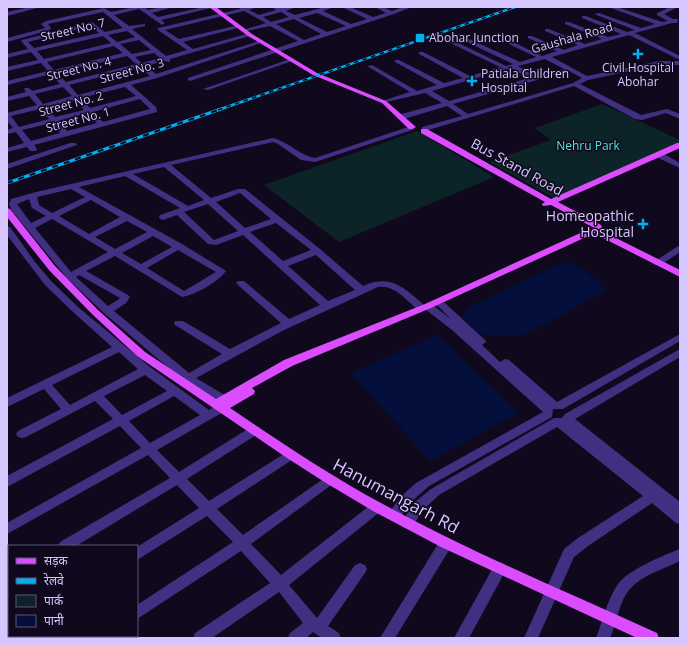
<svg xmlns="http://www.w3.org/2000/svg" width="687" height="645" font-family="'Open Sans','Noto Sans Devanagari',sans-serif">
<rect width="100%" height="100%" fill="#10091d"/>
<!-- green -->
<g fill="#0c2427">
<path d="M602 104 680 140V143L556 199 489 162 551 140 535 128Z"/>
<path d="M417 131 494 177 339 242 264 185Z"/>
</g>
<!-- water -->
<g fill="#040f3b">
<path d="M569 263C584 269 596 277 606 290L536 329 521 335 491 336 480 334 462 317 468 308 558 264Z"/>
<path d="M437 335 519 413 430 461 351 373Z"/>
</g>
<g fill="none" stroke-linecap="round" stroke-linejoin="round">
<!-- minor -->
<g fill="#413081" fill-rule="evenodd">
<path d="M30 7H41L7 16V12Z"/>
<path d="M134 7H145L148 10 162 7H173L152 13 158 17 204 7H215L161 20 165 23 162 25 139 9 114 15 129 26 145 24V26L132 29 166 56 187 50 158 30V28L240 9V7H257L249 10 259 15 276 10 272 7 282 8 296 7 286 11 295 15 325 7H334L323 11 351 24 367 19 342 7H350L373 17 386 13 375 7H383L392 11 403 7H412L394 14 190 81 188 80V78L298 41 270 26 243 32V30L266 23 244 11 165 30 179 39 239 25 242 27 183 42 193 49 250 33 253 35 170 59V62L164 61 146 66 156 74 259 41 264 42 157 78 131 85 156 107 157 112 34 145 37 149 36 151H30L27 147 7 152V148L24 143 16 132 7 134V130L13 128 7 121V113L37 105 29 96 7 101V97L26 92 24 89 25 88H29L32 91 60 84 51 74 7 85V81L48 71 41 63 7 71V67L38 60 31 52 7 58V54L28 49 21 41 22 40 92 22 105 32 123 28 103 12 48 24 51 28 50 30 7 42V38L45 28 41 24 46 21 104 8 111 12ZM281 12 289 17 271 22 263 17ZM317 13 346 26 327 32 299 18ZM294 19 321 34 304 40 276 24ZM91 26 99 33 34 48 28 42ZM127 31 135 37 117 42 108 35ZM103 36 111 43 44 59 37 51ZM139 40 151 50 132 54 120 44ZM114 46 123 53 54 70 47 62ZM154 53 160 58 142 63 135 57ZM127 56 136 64 66 82 57 73ZM140 67 150 76 78 95 69 85ZM63 87 72 96 43 104 35 94ZM125 87 136 96 90 108 81 98ZM140 99 150 109 103 122 93 112ZM75 100 84 110 55 117 46 107ZM40 109 49 119 19 127 11 116ZM87 113 97 123 67 131 58 121ZM52 123 60 133 31 141 22 130Z"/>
<path d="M608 7H617L662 22 668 21 657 15V13L670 7H678L664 14 673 19H678L677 23H672L635 33 680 56V60L629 35 552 57 587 76 659 61H680V65H659L588 80 580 84 641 115 667 109 680 114V119L666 113 642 120 635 119 574 86 425 131H422V127L462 116 447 106 404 119H398V115L442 103 425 93 382 103V101L410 92 367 66 372 65 417 91 437 85 395 62V60H399L444 83 463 78 419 54V52H423L470 76 500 67 444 40V38H448L506 66 513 64 454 36V34H458L520 62 536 57 509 44V42H513L542 56 557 51 528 38V36H532L564 50 578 45 545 31V29H549L585 44 602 39 565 24V22H569L608 37 621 34 582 18V16H586L627 32 635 30 594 14 599 13 641 28 655 24ZM545 59 564 69 536 77 518 66ZM511 68 529 78 449 101 432 91ZM569 71 582 78 573 83 468 114 453 104Z"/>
<path d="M290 59 295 60 208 90 203 89Z"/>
<path d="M408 127H411L415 129 315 162 301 160 278 144 273 142 171 165 211 198 238 189H245L320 249 363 286C391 274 403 287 424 305L428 303 431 304 451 319 437 305 439 303H445L485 340 486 342 482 345 500 362 505 359 509 360 557 402 680 334V341L563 409H553L552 417 429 486 412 501 398 520 394 521 390 520 388 516C394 503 405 492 416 483L543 412 452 330 425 309 421 311 418 310C406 300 395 285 378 287L284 330 196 378 233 400 235 403 233 406H225L227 408 225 411 157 450 179 472 251 427 255 426 259 427 261 430 259 433 187 479 209 501 287 452 291 451 295 452 297 455 295 458 217 509 243 535 326 477 330 475 334 477 336 480 334 483 251 544 281 575 373 503 377 502 381 503 383 507 381 511 289 585 317 618 355 565 360 563 365 565 367 569 365 573 328 626 339 633 341 638H322L313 632 306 638H288L290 633 303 623 279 592 212 638H193L195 633 270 583 241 551 137 619V605L233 542 207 516 137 560V547L199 508 177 485 76 546H58L60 542 170 478 148 455 7 534V523L141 448 120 426 7 487V476L113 419 95 401 26 437 22 438 18 437 16 434 18 431 61 409 44 389 7 407V398L112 347 72 311 45 285 7 235V226L10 227 35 262 51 281 78 307 150 367 209 410 217 405H223L184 381 104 313 67 278 12 211 9 204 11 199 36 192 273 138C289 142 299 155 315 158ZM164 167 204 200 188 206 133 174ZM125 176 180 208 160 215 159 217 160 219 163 220 177 215 208 244 216 245 243 235 320 305 289 319 244 281H238L236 283 238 285 281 323 230 349 183 321H175L174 323 175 325 222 354 189 373 114 311 126 303 130 297 128 295 86 271 115 256 182 297C195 295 218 282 226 271L182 244 79 187ZM71 189 85 197 52 213 39 205 37 197ZM240 193 271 219 245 228 216 202ZM29 199 32 208 46 216 31 223 17 204ZM91 200 120 217 89 234 59 216ZM208 204 238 231 214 240 184 212ZM52 219 108 252 71 272 35 228ZM127 221 147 232 115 249 95 237ZM276 223 311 250 283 261 250 232ZM153 236 172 247 141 264 122 253ZM178 250 216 272 184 291 147 268ZM316 255 355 290 328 301 288 266ZM79 275 120 298 119 299 108 306 76 277ZM119 352 138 369 70 405 52 385ZM145 375 167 391 122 415 104 396ZM174 396 200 415 150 443 129 421Z"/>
<path d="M70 143H76L77 145 7 169V164Z"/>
<path d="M656 153H662L680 163V168L656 157Z"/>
<path d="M680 245V252L661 265H655L653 263 655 261Z"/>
<path d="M680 349V357L575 419 680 502V524L676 523 652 503 588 546 574 557 538 638H524L564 549 578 538 643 496 557 427 439 495 423 510 412 527 407 528 402 527 401 523 415 502 431 489 554 418H562L565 414Z"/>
<path d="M446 538 451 539 453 543 451 547 395 638H380L441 539Z"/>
<path d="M680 549V561C664 569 642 575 630 589 619 601 617 623 610 638H596C603 620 607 600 618 584 628 570 664 555 680 549Z"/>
<path d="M500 562 505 564 507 568 469 638H454L495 564Z"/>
<path d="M7 572 9 573V588L7 587Z"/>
<path d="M9 628V636H16L15 638H7V629Z"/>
<path d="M39 636H53L54 638H40Z"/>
<path d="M93 636H109L108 638H92Z"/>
</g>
<!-- major -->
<g fill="#db4cff" fill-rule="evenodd">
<path d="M209 7H216L252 34 317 73 386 101 416 127 412 129H409L382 103 313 75 248 36Z"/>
<path d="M421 129H427L551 199 677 143H680V148L558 202 601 225 602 227 601 229 598 230 551 205 543 206 542 204 545 202 421 133Z"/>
<path d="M7 208 10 209 55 266 98 310 145 352 216 399 284 360 425 304 589 229H595L596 231 595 233 431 308 292 366 252 388 255 391 254 394 230 408C279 441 328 474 381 503 470 552 565 591 657 633L659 638H637L441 547 373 511 326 483 287 458 137 356 92 314 49 270 7 217Z"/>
<path d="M602 231 680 270V277L599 236 598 234 599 232Z"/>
</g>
<defs>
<path id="rail-far1" d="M218 110 515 7"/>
<path id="rail" d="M7 183 221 109"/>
</defs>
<!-- rail-far1 casing -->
<use href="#rail-far1" stroke="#00aff0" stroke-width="2.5"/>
<!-- rail casing -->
<use href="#rail" stroke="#00aff0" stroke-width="3"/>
<!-- rail-far1 -->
<use href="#rail-far1" stroke="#10091d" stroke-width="1.5" stroke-dasharray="4.5" stroke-linecap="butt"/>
<!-- rail -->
<use href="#rail" stroke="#10091d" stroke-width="2" stroke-dasharray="6" stroke-linecap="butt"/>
</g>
<!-- markers -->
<g fill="#00aff0" stroke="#10091d" stroke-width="1.5">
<rect x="415" y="33" width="10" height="10" rx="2"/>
<path d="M636 48h4v4h4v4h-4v4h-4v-4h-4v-4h4z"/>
<path d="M470 75h4v4h4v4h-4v4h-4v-4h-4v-4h4z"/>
<path d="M641 218h4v4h4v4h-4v4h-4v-4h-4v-4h4z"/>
</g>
<g text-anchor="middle" stroke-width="3" stroke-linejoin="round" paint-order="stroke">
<!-- far-street labels -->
<g font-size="12" fill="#d6c5ff" stroke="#10091d">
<text transform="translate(73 30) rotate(-13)" y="4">Street No. 7</text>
<text transform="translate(572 38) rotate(-16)" y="4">Gaushala Road</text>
<text transform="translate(79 69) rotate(-14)" y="4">Street No. 4</text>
<text transform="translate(132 71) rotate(-15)" y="4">Street No. 3</text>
<text transform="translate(71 104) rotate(-15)" y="4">Street No. 2</text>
<text transform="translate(78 120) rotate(-15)" y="4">Street No. 1</text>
</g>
<!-- far-poi labels -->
<g font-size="12" fill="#d6c5ff" stroke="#10091d" text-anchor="start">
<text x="429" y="42">Abohar Junction</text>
<text x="638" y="72" text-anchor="middle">Civil Hospital<tspan x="638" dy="14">Abohar</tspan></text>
<text x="481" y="78">Patiala Children<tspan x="481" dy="14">Hospital</tspan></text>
</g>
<!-- far-park labels -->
<g font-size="12" fill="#47e9dd" stroke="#10091d">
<text x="588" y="150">Nehru Park</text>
</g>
<!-- street labels -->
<g font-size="14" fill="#d6c5ff" stroke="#10091d">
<text transform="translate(517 167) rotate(29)" y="5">Bus Stand Road</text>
</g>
<!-- poi labels -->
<g font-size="14" fill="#d6c5ff" stroke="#10091d" text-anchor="end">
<text x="634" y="221">Homeopathic<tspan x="634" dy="16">Hospital</tspan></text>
</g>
<!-- near-street labels -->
<g font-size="17" fill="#d6c5ff" stroke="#10091d">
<text transform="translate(396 496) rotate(28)" y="6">Hanumangarh Rd</text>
</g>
</g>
<!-- border -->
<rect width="687" height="645" fill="none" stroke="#d6c5ff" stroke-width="16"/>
<!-- legend -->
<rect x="8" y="545" width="130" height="92" fill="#10091d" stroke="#5f5477"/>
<rect x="16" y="558" width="20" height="6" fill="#db4cff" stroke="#5f5477"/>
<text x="44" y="565" font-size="12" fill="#d6c5ff">सड़क</text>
<rect x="16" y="578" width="20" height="6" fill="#00aff0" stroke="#5f5477"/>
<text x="44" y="585" font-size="12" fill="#d6c5ff">रेलवे</text>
<rect x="16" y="595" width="20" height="12" fill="#0c2427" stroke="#5f5477"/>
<text x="44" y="605" font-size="12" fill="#d6c5ff">पार्क</text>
<rect x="16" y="615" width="20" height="12" fill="#040f3b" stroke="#5f5477"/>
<text x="44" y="625" font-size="12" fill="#d6c5ff">पानी</text>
</svg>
